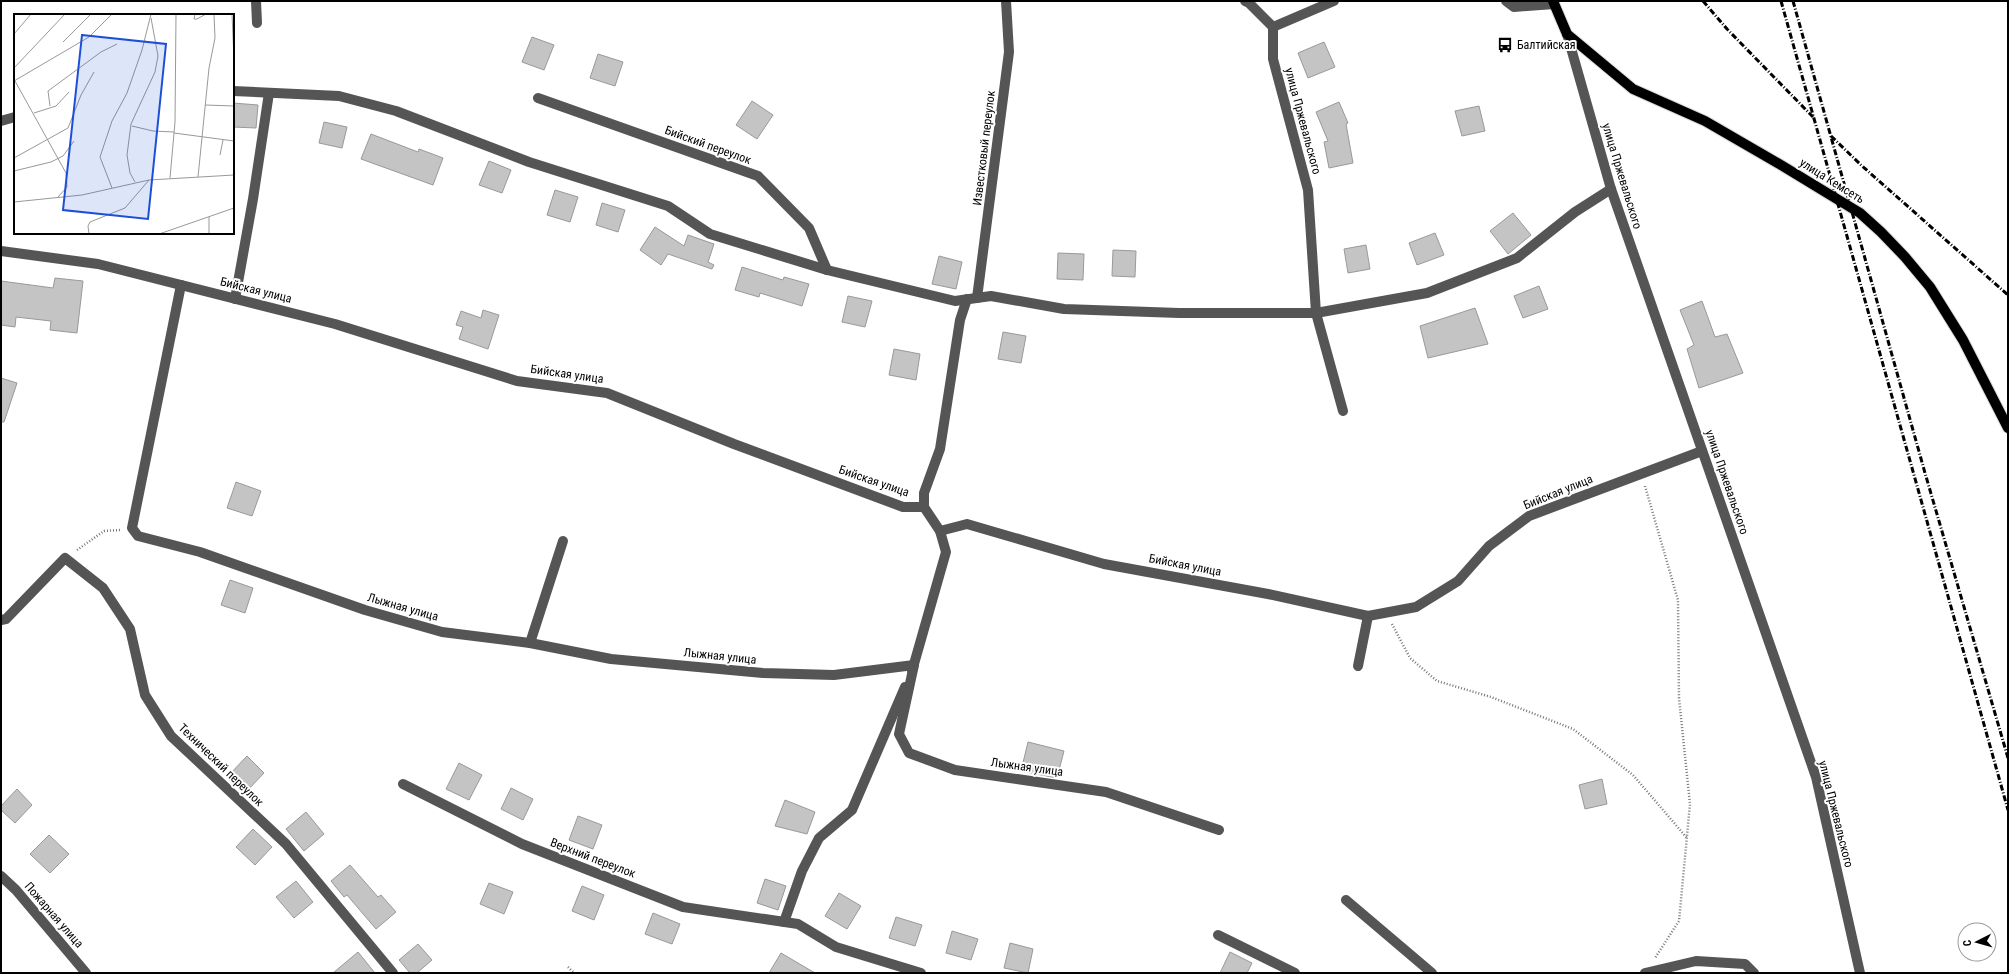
<svg xmlns="http://www.w3.org/2000/svg" width="2009" height="974" font-family="'Roboto Condensed',sans-serif">
<rect width="100%" height="100%" fill="#fff"/>
<!-- building -->
<g fill="#c4c4c4" stroke="#999">
<path d="M532 37 554 45 544 70 522 62Z"/>
<path d="M1324 42 1335 67 1308 78 1298 53Z"/>
<path d="M598 54 623 62 615 86 590 78Z"/>
<path d="M752 101 773 115 757 139 736 125Z"/>
<path d="M1339 102 1348 123 1346 124 1353 163 1329 168 1324 142 1328 141 1316 112Z"/>
<path d="M233 103 258 105 256 128 233 127Z"/>
<path d="M1479 106 1485 131 1462 136 1455 111Z"/>
<path d="M324 122 347 127 342 148 319 143Z"/>
<path d="M371 134 418 152 419 149 443 158 433 185 361 159Z"/>
<path d="M489 161 511 170 502 193 479 185Z"/>
<path d="M555 190 578 197 570 222 547 215Z"/>
<path d="M602 203 625 210 618 232 596 225Z"/>
<path d="M1513 213 1531 235 1508 254 1490 231Z"/>
<path d="M655 227 684 246 688 235 714 244 708 262 714 265 712 269 668 254 661 265 640 250Z"/>
<path d="M1435 233 1444 255 1417 265 1409 243Z"/>
<path d="M1366 245 1370 269 1348 273 1344 249Z"/>
<path d="M1113 250 1136 251 1135 277 1112 276Z"/>
<path d="M1058 253 1084 254 1083 280 1057 279Z"/>
<path d="M939 256 962 262 956 289 932 284Z"/>
<path d="M742 267 783 280 784 277 809 284 802 306 760 293 759 297 735 290Z"/>
<path d="M55 278 83 281 77 333 50 330 51 321 16 317 15 327 1 325V281L53 288Z"/>
<path d="M1539 286 1548 309 1523 318 1514 296Z"/>
<path d="M848 296 872 301 865 327 842 322Z"/>
<path d="M1702 301 1715 337 1727 334 1743 373 1699 388 1687 349 1694 345 1680 310Z"/>
<path d="M1475 308 1488 344 1428 358 1420 326Z"/>
<path d="M483 310 499 315 488 349 459 339 463 327 456 325 461 311 481 318Z"/>
<path d="M1003 332 1026 336 1021 363 998 359Z"/>
<path d="M894 349 920 354 916 380 889 375Z"/>
<path d="M1 378 17 383 4 422H1Z"/>
<path d="M236 482 261 491 252 516 227 508Z"/>
<path d="M230 580 253 588 245 613 221 605Z"/>
<path d="M1028 742 1064 751 1057 778 1021 771Z"/>
<path d="M247 756 264 773 246 792 229 775Z"/>
<path d="M459 763 482 775 469 800 446 789Z"/>
<path d="M1602 779 1607 804 1585 809 1579 785Z"/>
<path d="M511 788 533 799 523 820 501 809Z"/>
<path d="M17 789 32 805 15 823 1 810V806Z"/>
<path d="M785 800 815 812 807 834 775 826Z"/>
<path d="M306 812 324 834 304 851 286 829Z"/>
<path d="M578 816 602 825 593 849 569 840Z"/>
<path d="M253 829 272 847 255 865 236 847Z"/>
<path d="M49 835 69 854 50 873 30 854Z"/>
<path d="M350 865 378 897 381 895 396 912 376 929 347 895 344 897 331 881Z"/>
<path d="M765 879 786 886 778 910 757 903Z"/>
<path d="M296 881 313 902 294 918 276 897Z"/>
<path d="M489 883 513 892 504 914 480 904Z"/>
<path d="M582 886 604 895 594 920 572 911Z"/>
<path d="M839 893 861 906 847 929 825 916Z"/>
<path d="M653 913 680 924 672 944 645 934Z"/>
<path d="M896 917 922 925 915 946 889 938Z"/>
<path d="M952 931 978 939 971 960 946 953Z"/>
<path d="M1010 943 1033 949 1028 973 1004 968Z"/>
<path d="M418 944 432 960 417 973H410L399 960Z"/>
<path d="M358 952 375 973H333Z"/>
<path d="M1230 952 1252 963 1247 973H1220Z"/>
<path d="M781 953 815 973H769Z"/>
</g>
<g fill="none" stroke-linecap="round" stroke-linejoin="round">
<defs>
<path id="major" d="M1553 1 1567 34 1633 89 1705 121 1781 165 1860 213 1881 232 1905 257 1930 287 1963 340 2008 428"/>
</defs>
<!-- major casing -->
<use href="#major" stroke="#dbdbdb" stroke-width="12"/>
<!-- path -->
<g stroke="#777" stroke-width="2.5" stroke-dasharray="1 2" stroke-linecap="butt">
<path d="M1645 486 1678 600 1679 698 1690 804 1679 921 1655 958"/>
<path d="M77 550 104 531 120 530"/>
<path d="M1392 624 1410 658 1437 681 1491 697 1573 729 1633 775 1687 838"/>
<path d="M568 967 574 973"/>
</g>
<!-- minor -->
<g stroke="#555" stroke-width="10">
<path d="M256 1 257 23"/>
<path d="M1245 1 1249 3 1273 27"/>
<path d="M1334 1 1273 27V59L1308 190 1316 313 1343 411"/>
<path d="M1506 1 1514 7 1554 4"/>
<path d="M1567 34 1611 189 1816 777 1860 973"/>
<path d="M233 91 339 96 396 111 529 162 668 206 710 234 827 270 955 301 991 296 1064 309 1179 313H1316L1427 293 1517 258 1575 212 1611 189"/>
<path d="M538 98 758 176 809 228 827 270"/>
<path d="M1 121 15 117"/>
<path d="M1 251 98 264 335 324 517 381 607 393 734 444 903 507H924L940 531 967 524 1104 564 1268 594 1368 616 1416 607 1458 581 1489 546 1529 516 1702 451"/>
<path d="M181 285 132 528 138 536 200 552 365 610 442 632 530 643 611 659 763 673 834 675 914 665 899 734 909 753 955 770 1106 792 1219 830"/>
<path d="M977 298 1009 52 1006 1"/>
<path d="M235 299 253 199 269 93"/>
<path d="M924 507V493L940 449 960 320 967 299"/>
<path d="M1 620 6 619 65 558 103 588 130 629 145 695 171 736 286 844 393 973"/>
<path d="M530 643 563 541"/>
<path d="M1358 666 1368 616"/>
<path d="M912 671 946 552 940 531"/>
<path d="M403 784 522 844 683 907 798 924 836 947 921 973"/>
<path d="M1 876 16 890 86 973"/>
<path d="M1346 900 1432 973"/>
<path d="M784 922 802 871 819 838 852 810 905 687"/>
<path d="M1218 935 1295 973"/>
<path d="M1645 973 1696 961 1745 964 1754 973"/>
</g>
<!-- major -->
<use href="#major" stroke="#000" stroke-width="10"/>
<!-- rail -->
<g stroke="#000" stroke-width="3" stroke-dasharray="6 2 1 2" stroke-linecap="butt">
<path d="M1703 1 1727 29 1813 117"/>
<path d="M1781 1 2008 810"/>
<path d="M1793 1 1925 473 2008 758"/>
<path d="M1831 136 1861 165 2008 295"/>
</g>
</g>
<!-- icons -->
<defs>
<symbol id="bus-bare" viewBox="-9 -9 18 18"><path d="M-5-6H5V4H4V6H2V4H-2V6H-4V4H-5ZM-3.5-4V0h7V-4ZM-3.5 1.2v1.5H-2V1.2ZM2 1.2v1.5H3.5V1.2Z" fill="#000" stroke="#fff" stroke-width="2.5" paint-order="stroke"/></symbol>
</defs>
<g fill-rule="evenodd">
<use href="#bus-bare" x="1494" y="34" width="22" height="22"/>
</g>
<g text-anchor="middle" stroke-width="4" stroke-linejoin="round" paint-order="stroke">
<!-- poi labels -->
<g font-size="12" fill="#000" stroke="#fff" text-anchor="start">
<text x="1517" y="49">Балтийская</text>
</g>
<!-- street labels -->
<g font-size="12" fill="#000" stroke="#fff">
<text transform="translate(1303 121) rotate(75)" y="4">улица Пржевальского</text>
<text transform="translate(708 145) rotate(20)" y="4">Бийский переулок</text>
<text transform="translate(984 148) rotate(-83)" y="4">Известковый переулок</text>
<text transform="translate(1622 176) rotate(73)" y="4">улица Пржевальского</text>
<text transform="translate(1832 181) rotate(32)" y="4">улица Кемсеть</text>
<text transform="translate(256 290) rotate(14)" y="4">Бийская улица</text>
<text transform="translate(567 374) rotate(8)" y="4">Бийская улица</text>
<text transform="translate(874 481) rotate(19)" y="4">Бийская улица</text>
<text transform="translate(1727 482) rotate(71)" y="4">улица Пржевальского</text>
<text transform="translate(1558 492) rotate(-22)" y="4">Бийская улица</text>
<text transform="translate(1185 565) rotate(11)" y="4">Бийская улица</text>
<text transform="translate(403 607) rotate(16)" y="4">Лыжная улица</text>
<text transform="translate(720 656) rotate(6)" y="4">Лыжная улица</text>
<text transform="translate(221 765) rotate(44)" y="4">Технический переулок</text>
<text transform="translate(1027 767) rotate(8)" y="4">Лыжная улица</text>
<text transform="translate(1836 814) rotate(76)" y="4">улица Пржевальского</text>
<text transform="translate(593 858) rotate(21)" y="4">Верхний переулок</text>
<text transform="translate(54 915) rotate(49)" y="4">Пожарная улица</text>
</g>
</g>
<!-- overview -->
<g transform="translate(14 14)">
<rect width="220" height="220" fill="#fff"/>
<path fill="none" stroke="#999" stroke-width="1" d="M181 0 180 5H183L192 0M218 0 220 45M0 20 17 0M49 28 77 0M0 54 51 0M0 67 75 23 98 0M1 67 52 159 53 173 44 183M191 91 220 92M36 92 34 77 87 38 103 30M20 99 42 92 55 78M118 112 139 117 160 118M160 119 220 127M206 141 209 126M0 144 54 114 67 81 80 58M0 157 37 148 49 142 60 127M220 161V133M184 163 195 54 201 24 200 0M156 164 161 108 162 0M121 168 116 159 113 141 117 110 141 58 144 42 137 4M98 174 86 143 98 107 113 79 128 36 137 0M0 188 68 181 135 166M195 203V220M75 220 74 212 76 208 111 194 135 166 220 161M145 220 220 194"/>
<path fill="#1d4ed8" fill-opacity="0.15" stroke="#1d4ed8" stroke-width="2" d="M68 21 152 30 134 205 49 196Z"/>
<rect width="220" height="220" fill="none" stroke="#000" stroke-width="2"/>
</g>
<!-- border -->
<rect width="2009" height="974" fill="none" stroke="#000000" stroke-width="4"/>
<!-- north arrow -->
<g transform="translate(1977 942) rotate(264)"><circle r="19" fill="#ffffff" stroke="#999999"/>
<path d="M0-3L7 15L0 10L-7 15Z" fill="#000000"/>
<text y="-6" font-size="11" font-weight="bold" text-anchor="middle" fill="#000000">С</text>
</g>
</svg>
